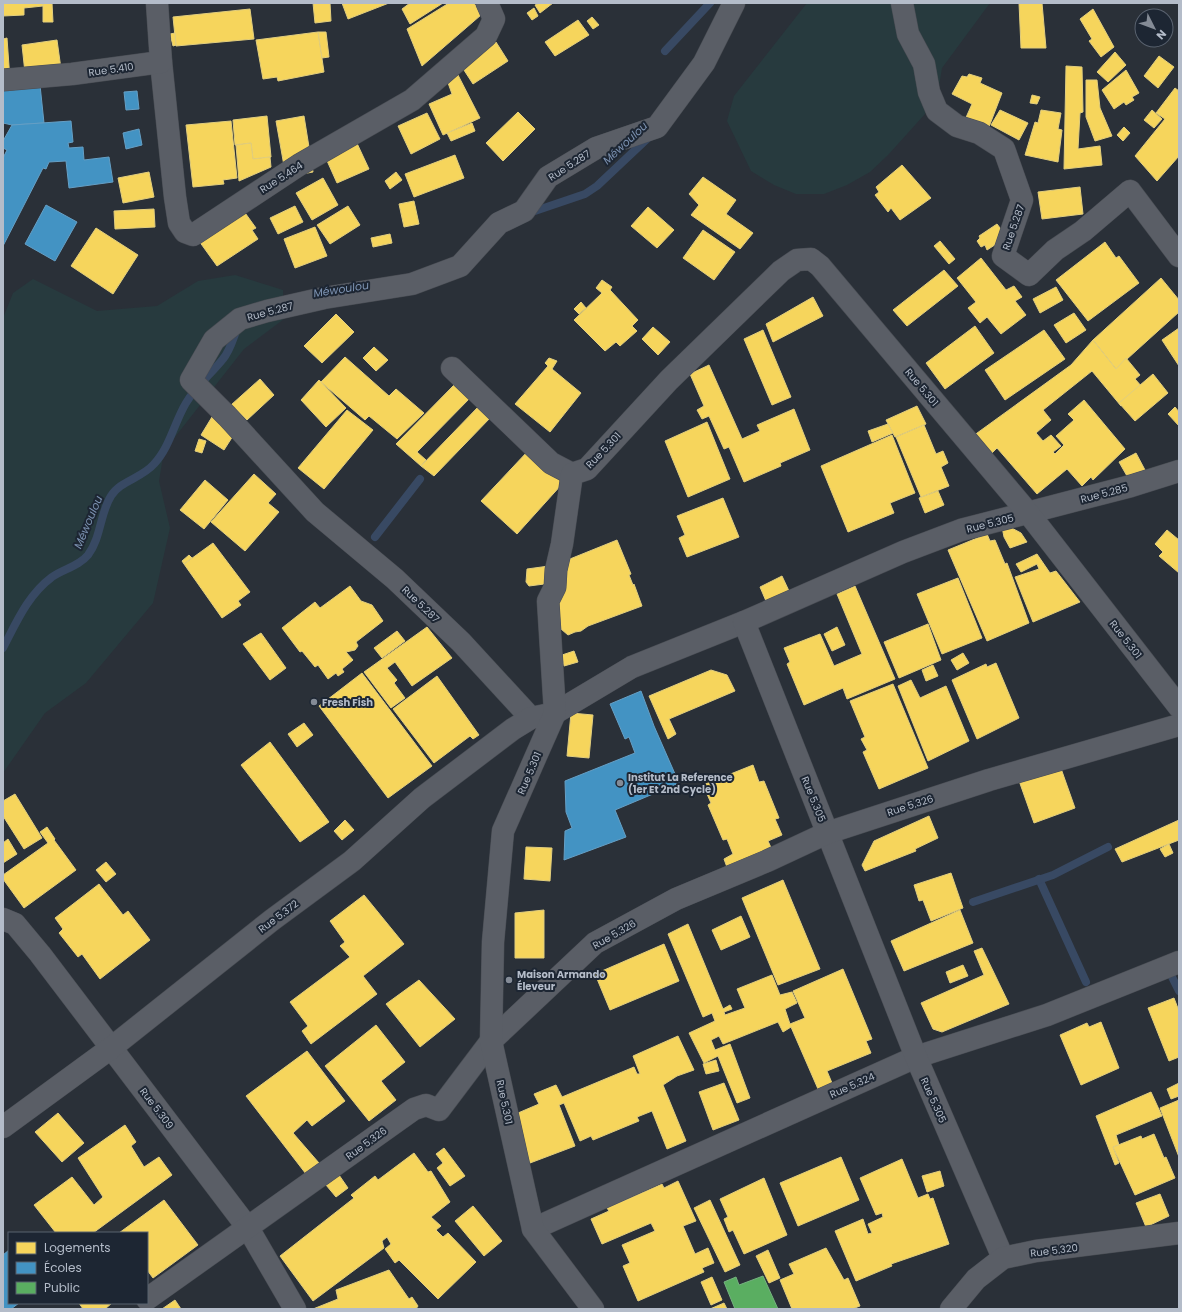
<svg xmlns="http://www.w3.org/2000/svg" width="1182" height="1312" font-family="Poppins,sans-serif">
<rect width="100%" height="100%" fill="#2a3038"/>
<!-- green -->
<g fill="#273a3e">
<path d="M807 3H990L942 68 938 92 925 114 888 155 870 172 847 185 824 194H796L774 185 751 171 727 121 734 96Z"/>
<path d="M235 275 283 290 284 319 244 349 164 451 159 481 170 528 153 603 86 683 45 713 3 773V318L13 293 33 279 97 311 157 306 198 281Z"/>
</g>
<!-- homes -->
<g fill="#f6d55c" stroke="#e2ce7d">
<path d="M3 3H43V6L24 8V15L3 16Z"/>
<path d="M43 3H52L53 22H43Z"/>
<path d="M313 3H330L331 21 315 23Z"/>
<path d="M342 3H389L348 19Z"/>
<path d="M410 3H443L410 24 402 9Z"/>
<path d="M449 3H474L481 15 422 66 407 29Z"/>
<path d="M540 3H553L540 13 535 5Z"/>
<path d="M1019 3H1042L1046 48H1021Z"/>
<path d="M534 8 538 16 532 20 527 13Z"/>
<path d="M250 9 254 39 176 46 173 17Z"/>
<path d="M1093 9 1114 47 1101 57 1089 41 1092 39 1080 19Z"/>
<path d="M592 17 599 25 593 29 587 21Z"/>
<path d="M578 20 589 35 555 56 545 42Z"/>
<path d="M318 32 324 72 278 81 277 77 263 79 256 40Z"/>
<path d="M318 32H326L329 57 322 58Z"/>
<path d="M175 33 176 45 173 46 170 34Z"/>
<path d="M7 38 10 80H3V39Z"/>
<path d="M57 40 62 76 26 82 22 45Z"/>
<path d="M496 42 508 61 473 84 462 67Z"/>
<path d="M1115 52 1126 65 1108 82 1097 72Z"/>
<path d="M1159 56 1174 67 1158 88 1144 76Z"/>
<path d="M1066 66 1082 67 1083 112 1080 113 1078 149 1100 146 1102 165 1064 169Z"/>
<path d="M1126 70 1139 93 1132 97 1134 100 1126 105 1124 102 1114 109 1102 90Z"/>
<path d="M969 74 982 78 980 83 1002 93 987 132 964 122 972 104 952 94 962 76 967 77Z"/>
<path d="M458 75 480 118 443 135 429 104 452 94 447 80Z"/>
<path d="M1086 80H1097L1100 108 1112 136 1095 141 1086 117Z"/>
<path d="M1175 88 1179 91V156L1157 181 1135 156 1165 119 1156 113Z"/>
<path d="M1032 95 1040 97 1037 104 1030 103Z"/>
<path d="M1000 110 1028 123 1019 140 991 125Z"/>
<path d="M1041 110 1061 113 1058 129 1062 130 1058 162 1025 155 1035 122 1038 123Z"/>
<path d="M1152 110 1162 119 1154 128 1144 120Z"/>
<path d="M518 112 535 129 503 161 486 143Z"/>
<path d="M427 113 440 139 411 154 398 126Z"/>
<path d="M267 116 271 157 253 159 251 143 235 145 233 120Z"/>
<path d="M304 116 313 172 286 177 276 121Z"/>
<path d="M231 121 237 178 223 180 224 184 193 187 186 125Z"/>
<path d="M472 123 475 131 451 141 447 133Z"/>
<path d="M1124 127 1130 133 1123 141 1117 135Z"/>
<path d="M355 139 369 169 337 183 324 154Z"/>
<path d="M251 143 253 159 270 157 271 167 239 181 236 145Z"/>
<path d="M455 155 464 178 414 197 405 174Z"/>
<path d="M902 165 931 198 900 220 891 208 888 212 875 195 879 192 876 187Z"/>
<path d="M149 172 154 197 123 203 118 178Z"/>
<path d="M396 172 402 180 390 189 385 181Z"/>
<path d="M703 177 736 200 726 214 753 233 740 249 691 215 699 205 689 194Z"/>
<path d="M323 178 338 205 312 220 296 193Z"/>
<path d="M1080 187 1083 214 1042 219 1038 192Z"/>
<path d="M414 201 419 224 404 227 399 204Z"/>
<path d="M295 206 303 222 278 234 270 218Z"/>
<path d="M348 206 360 225 330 244 317 225Z"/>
<path d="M648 207 674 230 657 248 631 226Z"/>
<path d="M154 209 155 227 115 229 114 211Z"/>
<path d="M243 210 256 228 252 230 258 239 217 266 199 241Z"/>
<path d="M997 224 1007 237 987 250 985 245 981 247 977 241 980 238 979 236Z"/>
<path d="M315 227 327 256 295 268 284 239Z"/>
<path d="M96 228 138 255 113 294 71 266Z"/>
<path d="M703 230 735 252 714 280 683 258Z"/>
<path d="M390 234 392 243 373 247 371 238Z"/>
<path d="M940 241 955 259 949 264 934 246Z"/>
<path d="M1105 242 1116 258 1119 256 1139 283 1088 321 1056 280Z"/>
<path d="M981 258 1006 290 1014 286 1022 297 1015 301 1026 315 1001 334 987 317 980 323 968 308 976 302 957 278Z"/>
<path d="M944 270 958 286 907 326 893 310Z"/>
<path d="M1161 278 1179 300V312L1116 369 1093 340Z"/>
<path d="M602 280 612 287 610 290 638 320 632 326 637 331 620 346 616 342 605 351 574 320 602 293 596 288Z"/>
<path d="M1056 287 1063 300 1040 313 1033 299Z"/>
<path d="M813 297 823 316 773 342 766 324Z"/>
<path d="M581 302 586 308 579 314 574 309Z"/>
<path d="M1074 313 1086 330 1066 343 1054 325Z"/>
<path d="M336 314 354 332 322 363 304 346Z"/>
<path d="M975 326 994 353 945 389 926 363Z"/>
<path d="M653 327 670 342 658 355 642 339Z"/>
<path d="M1179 328V366L1162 340Z"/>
<path d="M763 330 791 397 772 405 744 339Z"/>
<path d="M1044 330 1065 359 1005 400 985 370Z"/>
<path d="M1093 340 1116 369 1126 358 1140 375 1135 379 1143 388 1121 406 1092 371 1043 410 1051 420 1036 433 1043 441 1051 435 1061 446 1053 452 1055 454 1064 445 1056 436 1074 420 1068 414 1084 400 1125 449 1093 480 1091 477 1082 486 1067 469 1037 494 997 448 990 455 973 436 1071 365Z"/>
<path d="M374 347 388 360 376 371 363 358Z"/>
<path d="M345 357 389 396 396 389 424 413 397 439 369 416 365 420 321 382Z"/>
<path d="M549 358 557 361 552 369 581 393 550 432 515 404 548 366 545 363Z"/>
<path d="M709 365 742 439 760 431 757 425 794 409 810 450 780 463 781 466 744 482 729 447 724 449 709 416 702 419 697 410 704 406 690 374Z"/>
<path d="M1153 374 1168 393 1135 421 1119 403Z"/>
<path d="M260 379 274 395 247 420 231 405Z"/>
<path d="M319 380 346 408 326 427 301 400Z"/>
<path d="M456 383 471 397 417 452 426 460 421 466 396 444Z"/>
<path d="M479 406 491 417 434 476 421 466Z"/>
<path d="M917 406 926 424 895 437 886 420Z"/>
<path d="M1175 407 1179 412V426L1168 414Z"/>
<path d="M347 410 373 430 324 489 298 468Z"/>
<path d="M215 412 238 428 224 450 201 435Z"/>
<path d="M707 422 730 479 688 497 665 441Z"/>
<path d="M888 424 893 433 872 442 868 431Z"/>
<path d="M924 425 936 454 943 451 948 463 941 467 949 486 921 497 896 437Z"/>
<path d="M892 435 915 493 890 503 894 513 848 532 821 466Z"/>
<path d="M199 439 206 441 202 453 195 451Z"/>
<path d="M528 451 563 483 517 534 481 501Z"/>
<path d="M1136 453 1145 470 1127 476 1119 462Z"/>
<path d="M254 474 276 494 268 503 279 512 245 551 211 522Z"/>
<path d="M205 480 228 500 204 529 180 510Z"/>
<path d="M938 491 944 505 925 513 919 498Z"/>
<path d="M723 498 739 537 687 557 679 538 685 535 677 516Z"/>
<path d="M1006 525 1021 533 1027 542 1010 548 1004 537 1002 527Z"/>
<path d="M1167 530 1179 540V573L1159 556 1163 552 1155 544Z"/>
<path d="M987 534 990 541 995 540 1005 564 1007 563 1029 623 987 641 948 550Z"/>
<path d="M617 540 631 574 629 575 633 585 634 584 642 606 588 626 581 631 575 632 568 635 561 629 556 594 560 563Z"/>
<path d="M213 543 250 592 238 601 241 605 222 618 184 564Z"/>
<path d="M1037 554 1050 573 1056 571 1080 602 1033 622 1015 577 1039 569 1037 564 1021 572 1016 564Z"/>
<path d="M189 555 192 558 184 564 182 561Z"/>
<path d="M549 566 552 583 529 586 526 582 527 569Z"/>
<path d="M782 576 789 591 766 601 760 587Z"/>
<path d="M958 578 982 638 942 654 917 594Z"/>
<path d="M350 586 361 601 372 605 383 621 356 642 358 646 355 650 346 652 353 660 342 669 344 672 338 676 336 673 328 679 318 665 315 667 302 651 300 652 282 628 315 602 320 608Z"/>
<path d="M855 586 895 679 847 699 843 688 804 705 787 664 790 662 784 648 820 634 834 666 862 654 837 594Z"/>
<path d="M928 624 941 660 899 678 884 642Z"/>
<path d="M427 627 452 658 412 686 395 662 387 668 397 680 394 683 405 698 391 708 364 672Z"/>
<path d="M837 627 845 645 832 651 824 634Z"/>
<path d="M397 631 405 641 382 658 374 648Z"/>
<path d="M261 633 286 668 270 680 243 644Z"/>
<path d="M574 651 578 662 564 666 562 655Z"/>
<path d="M963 653 969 663 957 670 951 660Z"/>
<path d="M996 663 1019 718 977 739 952 680 986 664 987 667Z"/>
<path d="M933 665 938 676 926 681 922 670Z"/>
<path d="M711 670 727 675 735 691 669 719 676 734 668 739 649 696Z"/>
<path d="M362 673 432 766 388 798 319 706Z"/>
<path d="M437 676 479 735 473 739 470 736 434 763 393 709Z"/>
<path d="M911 680 920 698 946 686 969 741 928 761 898 686Z"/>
<path d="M893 684 928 768 879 789 863 752 867 750 861 739 865 737 850 701Z"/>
<path d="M571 713 593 715 589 758 567 756Z"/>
<path d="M304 723 313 735 297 747 288 734Z"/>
<path d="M270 742 329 822 300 842 241 765Z"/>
<path d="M1058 760 1075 808 1034 823 1017 775Z"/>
<path d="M753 765 759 782 764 781 779 818 775 819 782 835 768 841 773 852 728 870 724 859 733 854 727 839 723 840 708 805 711 803 703 785Z"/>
<path d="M15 794 42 838 24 849 3 816V801Z"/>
<path d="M929 816 938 838 915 849 916 851 865 871 862 865 874 841Z"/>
<path d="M345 820 354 830 342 840 334 831Z"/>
<path d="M1179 820V840L1122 862 1115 849Z"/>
<path d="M47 827 55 839 54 840 76 870 24 908 3 879V875L48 843 40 832Z"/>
<path d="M8 839 17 854 3 863V843Z"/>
<path d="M1169 844 1173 853 1165 857 1160 849Z"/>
<path d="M526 847 552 848 550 881 524 879Z"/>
<path d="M106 862 116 874 106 882 96 870Z"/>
<path d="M951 873 963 908 931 921 923 900 919 901 914 885Z"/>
<path d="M783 880 820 969 778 985 742 898Z"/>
<path d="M99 884 123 915 128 911 150 940 100 979 82 954 78 957 59 933 63 929 55 918Z"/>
<path d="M364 895 404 944 363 976 377 994 311 1044 302 1031 308 1026 290 1002 350 957 340 946 345 942 330 921Z"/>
<path d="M544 910V958H515V913Z"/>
<path d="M960 910 973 943 904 971 891 941Z"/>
<path d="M741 916 750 937 721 950 712 930Z"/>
<path d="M688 924 723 1009 730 1005 732 1009 724 1012 725 1015 745 1008 737 989 772 975 780 995 792 992 797 1003 785 1009 790 1024 805 1018 793 991 843 969 872 1039 866 1041 871 1053 827 1071 832 1083 818 1089 791 1027 783 1032 778 1022 723 1044 719 1036 711 1040 715 1050 730 1044 750 1098 737 1103 718 1056 704 1063 689 1033 715 1021 712 1013 703 1017 668 934Z"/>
<path d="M664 944 679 981 610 1010 595 974Z"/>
<path d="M982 948 1009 1004 942 1032 933 1029 921 1003 984 975 974 951Z"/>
<path d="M963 965 968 976 950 983 946 972Z"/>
<path d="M419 980 455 1019 420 1047 386 1004Z"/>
<path d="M1174 998 1179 1011V1057L1169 1061 1148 1008Z"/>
<path d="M1101 1022 1119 1068 1081 1085 1060 1035 1087 1023 1089 1027Z"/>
<path d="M376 1025 405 1062 381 1081 396 1100 369 1121 325 1066Z"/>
<path d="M678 1036 694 1070 677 1076 663 1085 686 1141 667 1149 652 1111 637 1117 639 1121 593 1140 591 1136 580 1141 564 1103 559 1105 575 1146 530 1163 511 1116 539 1104 534 1094 556 1085 562 1097 634 1067 637 1074H640L633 1056Z"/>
<path d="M307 1051 345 1101 312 1126 307 1120 293 1133 319 1163 306 1174 246 1096Z"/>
<path d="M716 1060 719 1071 706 1074 703 1064Z"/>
<path d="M724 1083 739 1120 713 1130 699 1092Z"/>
<path d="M1179 1083V1096L1171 1099 1167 1089Z"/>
<path d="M1151 1092 1162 1116 1116 1135 1119 1145 1113 1147 1119 1163 1115 1165 1096 1116Z"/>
<path d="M1179 1100V1157L1160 1108Z"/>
<path d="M58 1113 84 1143 62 1162 35 1132Z"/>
<path d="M125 1125 136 1142 131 1146 144 1167 159 1157 172 1175 93 1233H56L34 1205 72 1177 94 1205 103 1197 78 1158Z"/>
<path d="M1154 1134 1164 1158 1166 1157 1175 1178 1135 1195 1113 1147 1141 1136 1142 1139Z"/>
<path d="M444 1148 465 1176 450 1186 437 1168 443 1163 436 1154Z"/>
<path d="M414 1153 428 1172 431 1171 450 1202 431 1217 441 1226 436 1230 443 1237 448 1233 476 1262 438 1299 399 1260 395 1263 385 1249 391 1244 387 1237 382 1241 384 1248 313 1301 280 1256 354 1198 351 1195 375 1176 378 1180Z"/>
<path d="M841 1157 859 1200 798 1226 780 1183Z"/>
<path d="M902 1159 918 1198 928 1194 930 1199 933 1198 949 1244 891 1264 892 1266 856 1281 835 1231 863 1219 868 1234 872 1233 868 1224 883 1217 882 1213 876 1215 860 1178Z"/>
<path d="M940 1171 944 1186 927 1192 922 1176Z"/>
<path d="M339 1175 348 1188 336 1197 326 1185Z"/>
<path d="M764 1178 787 1235 744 1254 733 1230 729 1232 724 1219 728 1217 720 1199Z"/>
<path d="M678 1181 696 1221 683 1226 695 1254 708 1248 714 1263 702 1268 704 1272 638 1301 623 1266 630 1263 622 1245 655 1231 651 1223 602 1244 591 1219 609 1211 607 1208 662 1184 664 1188Z"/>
<path d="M1160 1194 1169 1216 1146 1227 1136 1203Z"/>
<path d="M164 1200 198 1245 153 1278 147 1270V1233H119Z"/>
<path d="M710 1200 740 1265 725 1272 694 1208Z"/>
<path d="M473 1206 502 1241 484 1256 455 1221Z"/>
<path d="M826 1248 844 1280 848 1278 860 1306 852 1309H792L780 1280 794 1274 789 1264Z"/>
<path d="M768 1250 780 1278 769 1283 756 1256Z"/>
<path d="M389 1270 409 1299 412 1297 418 1306 416 1309H313L338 1299 336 1290Z"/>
<path d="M712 1277 722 1300 711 1305 701 1282Z"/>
<path d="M175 1300 181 1309H162Z"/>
<path d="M79 1303H112L105 1309H83Z"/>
<path d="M724 1303 727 1309H710Z"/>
</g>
<!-- schools -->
<g fill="#4393c3" stroke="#659fc5">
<path d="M40 85 44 123 12 125 3 123V86Z"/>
<path d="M137 91 139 109 126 110 124 92Z"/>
<path d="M71 121 73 142 68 143 69 148 83 147 84 160 109 157 113 182 69 188 66 161 49 162 46 169 43 168 3 246V158L7 150 3 148V141L12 125Z"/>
<path d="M139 129 142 145 126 149 123 133Z"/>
<path d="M46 205 77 222 55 261 25 244Z"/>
<path d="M641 691 654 726 679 783 615 810 626 837 564 860 565 831 572 828 566 812 565 781 635 753 629 737 625 739 610 704Z"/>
<path d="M9 1250V1303H19L11 1309H3V1255Z"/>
</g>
<!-- public -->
<path fill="#5aae61" stroke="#75b280" d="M763 1276 778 1309H735L724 1282 736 1277 739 1285Z"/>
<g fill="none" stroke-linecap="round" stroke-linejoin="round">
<!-- stream -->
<g stroke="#384963" stroke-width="8">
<path d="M665 51 710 3"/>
<path d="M529 213 585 194 597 186 649 137"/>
<path d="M375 537 420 479"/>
<path d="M3 648C17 621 28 595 52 577 64 569 79 566 88 555 101 538 100 513 111 496 120 481 142 478 154 464 170 447 174 423 186 403 196 386 211 374 223 359 230 351 233 339 237 329"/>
<path d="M1039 879 1086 982"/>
<path d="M973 902 1053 875 1108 847"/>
<path d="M1169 971 1179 991"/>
</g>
<defs>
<g id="minor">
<path d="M902 3 908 34 924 64 929 92 937 111 957 126 979 133 1004 149 1022 200 1003 256 1029 275 1055 250 1083 231 1130 191 1179 256"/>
<path d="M161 62 175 197 179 223 185 232 193 235 299 165 412 100 486 36 494 19 487 3"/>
<path d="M3 80 72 74 161 62 157 3"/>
<path d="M452 368 551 463 572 474"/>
<path d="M531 718 461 642 395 579 315 512 227 416 191 380 214 340 240 319 267 311 324 298 412 284 460 266 499 223 524 211 548 177 596 148 657 127 704 63 734 3"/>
<path d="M3 919 15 924 40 954 248 1228 295 1309"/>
<path d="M3 1127 111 1048 272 920 352 861 422 798 513 729 531 718 555 713 632 667 744 622"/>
<path d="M533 1229 916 1057 1047 1015 1179 962"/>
<path d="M1003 1258 916 1057 744 622 903 552 961 530 1131 486 1179 471"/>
<path d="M147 1299 414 1109 426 1105 439 1110 491 1041 595 943 676 899 767 861 827 833 989 780 1179 725"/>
<path d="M593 1309 533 1229 491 1041 493 942 503 831 555 713 548 601 555 587 556 570 562 544 572 474 587 469 669 380 781 271 797 260 811 259 820 266 1029 514 1179 707"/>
<path d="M951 1309 976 1279 1003 1258 1036 1251 1179 1233"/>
</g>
</defs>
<!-- minor casing -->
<use href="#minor" stroke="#484c53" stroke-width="23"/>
<!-- minor -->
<use href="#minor" stroke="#5a5e66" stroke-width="22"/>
</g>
<!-- markers -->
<g fill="#848b96" stroke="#1d2633" stroke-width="1.5">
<circle cx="314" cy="702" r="4"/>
<circle cx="620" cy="783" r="4"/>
<circle cx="509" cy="980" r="4"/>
</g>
<g text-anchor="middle" stroke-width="4" stroke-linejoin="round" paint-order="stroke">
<!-- street labels -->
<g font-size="10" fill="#b4bcc9" stroke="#1d2633">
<text transform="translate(111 69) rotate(-8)" y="4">Rue 5.410</text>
<text transform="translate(569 165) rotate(-33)" y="4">Rue 5.287</text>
<text transform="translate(281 177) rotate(-33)" y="4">Rue 5.464</text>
<text transform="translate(1013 227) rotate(-71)" y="4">Rue 5.287</text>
<text transform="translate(270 311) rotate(-15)" y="4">Rue 5.287</text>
<text transform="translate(922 387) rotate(50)" y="4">Rue 5.301</text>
<text transform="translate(603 450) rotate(-46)" y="4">Rue 5.301</text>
<text transform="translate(1104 493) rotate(-15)" y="4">Rue 5.285</text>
<text transform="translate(990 523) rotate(-14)" y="4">Rue 5.305</text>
<text transform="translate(421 604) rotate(44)" y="4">Rue 5.287</text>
<text transform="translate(1126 639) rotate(52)" y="4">Rue 5.301</text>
<text transform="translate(529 773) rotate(-67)" y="4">Rue 5.301</text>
<text transform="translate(814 799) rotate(68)" y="4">Rue 5.305</text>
<text transform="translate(910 805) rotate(-18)" y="4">Rue 5.326</text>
<text transform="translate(278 916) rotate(-37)" y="4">Rue 5.372</text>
<text transform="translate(614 934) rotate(-30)" y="4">Rue 5.326</text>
<text transform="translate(852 1085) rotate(-24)" y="4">Rue 5.324</text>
<text transform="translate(934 1100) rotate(66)" y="4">Rue 5.305</text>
<text transform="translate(505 1102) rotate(78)" y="4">Rue 5.301</text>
<text transform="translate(157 1108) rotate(53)" y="4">Rue 5.309</text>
<text transform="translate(366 1143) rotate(-36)" y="4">Rue 5.326</text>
<text transform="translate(1054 1250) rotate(-7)" y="4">Rue 5.320</text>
</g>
<!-- poi labels -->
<g font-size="10" font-weight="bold" fill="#b4bcc9" stroke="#1d2633" text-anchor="start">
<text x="322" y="706">Fresh Fish</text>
<text x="628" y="781">Institut La Reference<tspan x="628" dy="12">(1er Et 2nd Cycle)</tspan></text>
<text x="517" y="978">Maison Armando<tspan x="517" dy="12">Éleveur</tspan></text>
</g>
<!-- water labels -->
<g font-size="11" font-style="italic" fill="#7c92b1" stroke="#1d2633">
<text transform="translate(625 143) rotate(-43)" y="4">Méwoulou</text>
<text transform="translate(341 289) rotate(-9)" y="4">Méwoulou</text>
<text transform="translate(88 522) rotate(-67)" y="4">Méwoulou</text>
</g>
</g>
<!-- border -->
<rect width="1182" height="1312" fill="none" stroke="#b4bcc9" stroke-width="8"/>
<!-- legend -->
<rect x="8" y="1232" width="140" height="72" fill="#1d2633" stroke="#59626f"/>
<rect x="16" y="1242" width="20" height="12" fill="#f6d55c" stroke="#59626f"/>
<text x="44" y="1252" font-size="12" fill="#b4bcc9">Logements</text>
<rect x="16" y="1262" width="20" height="12" fill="#4393c3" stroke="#59626f"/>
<text x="44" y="1272" font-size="12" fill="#b4bcc9">Écoles</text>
<rect x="16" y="1282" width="20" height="12" fill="#5aae61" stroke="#59626f"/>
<text x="44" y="1292" font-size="12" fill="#b4bcc9">Public</text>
<!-- north arrow -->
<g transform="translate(1154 28) rotate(132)"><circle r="19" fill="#1d2633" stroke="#59626f"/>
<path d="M0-3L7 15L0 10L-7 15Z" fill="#848b96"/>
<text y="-6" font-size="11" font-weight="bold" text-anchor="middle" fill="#b4bcc9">N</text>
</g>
</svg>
